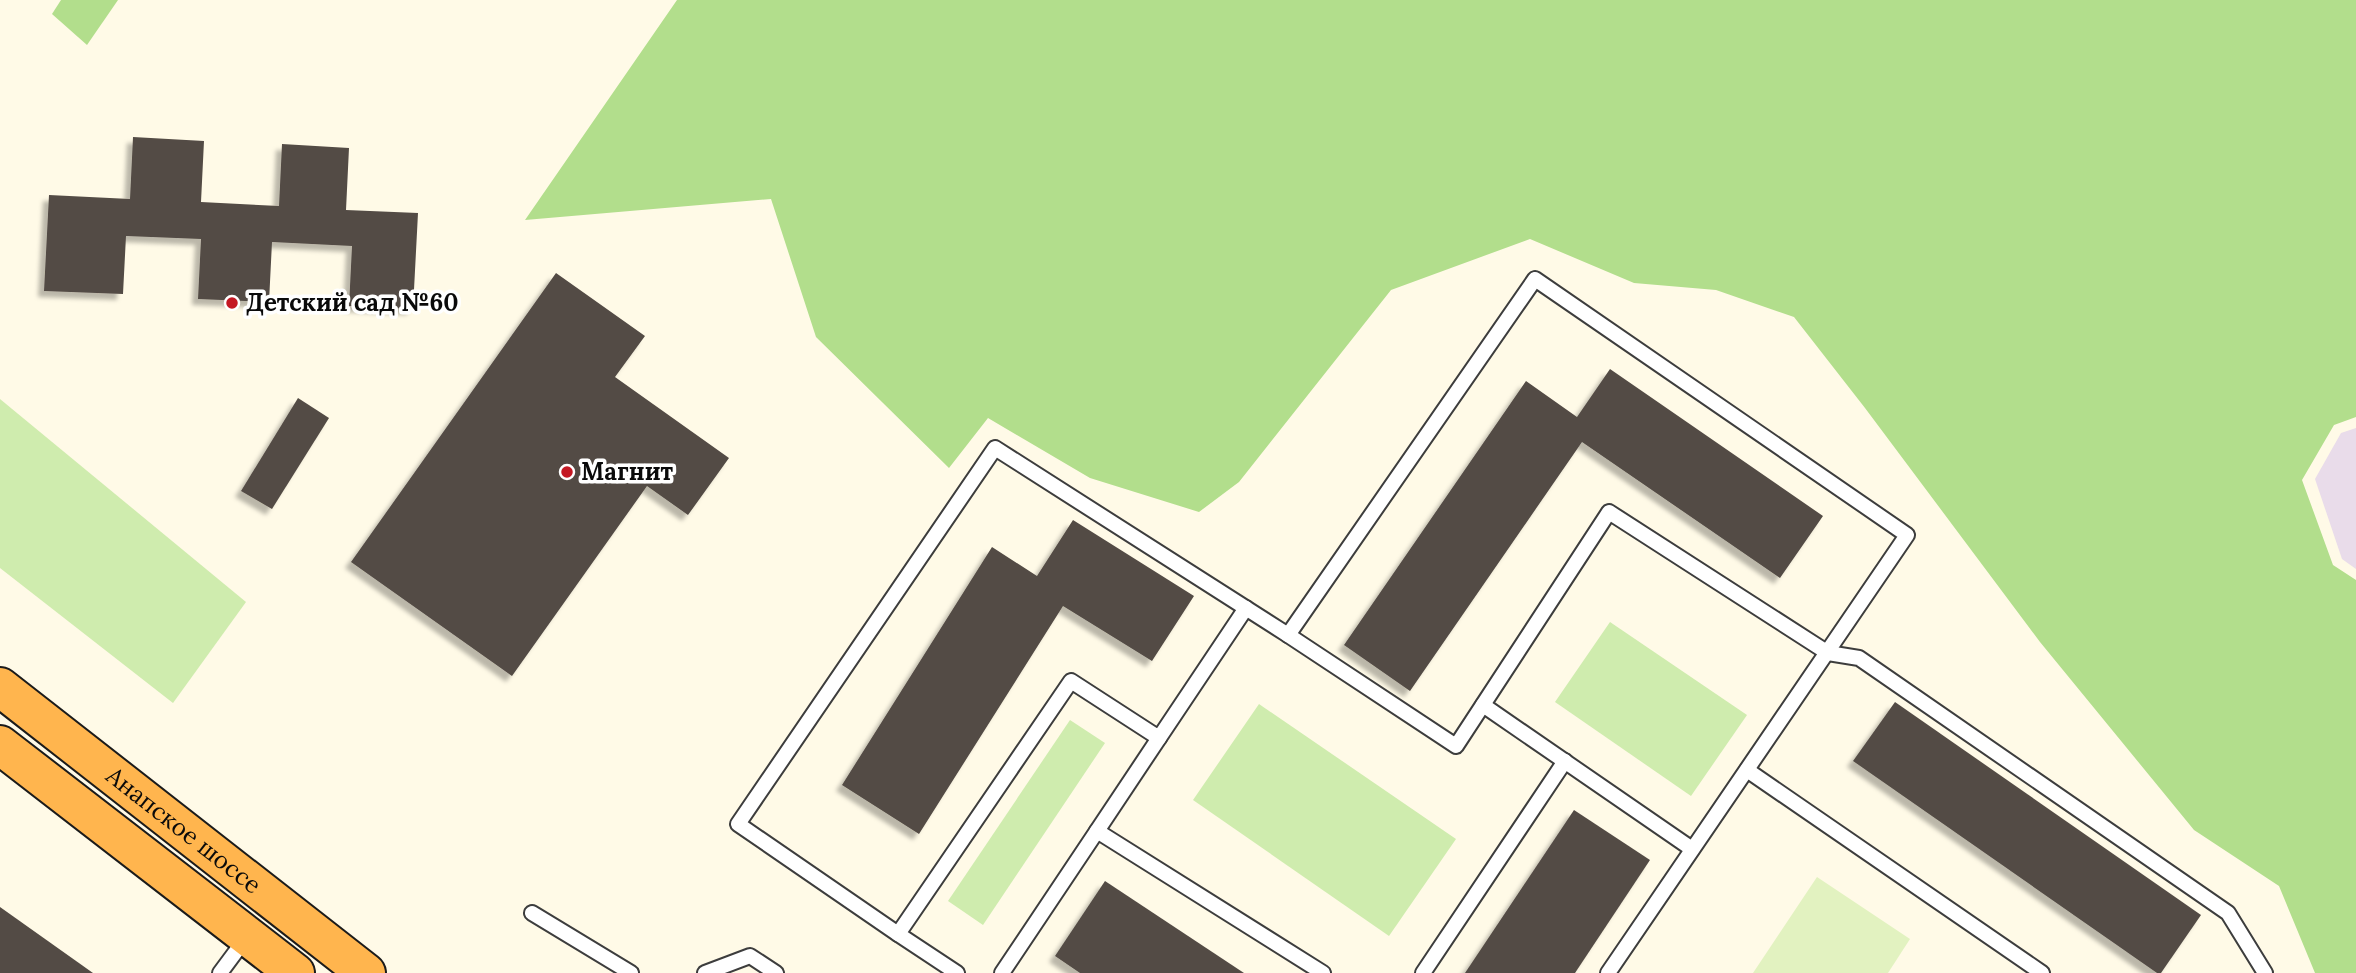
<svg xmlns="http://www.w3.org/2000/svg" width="2356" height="973" font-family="Lora,serif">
<defs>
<filter id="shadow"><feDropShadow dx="-6" dy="6" stdDeviation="2" flood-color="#0004"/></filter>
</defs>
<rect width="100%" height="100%" fill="#fffae7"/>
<!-- industrial -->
<path fill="#e9dcea" d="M2356 428V569L2342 559 2315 479 2341 433Z"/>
<!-- green -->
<g fill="#cfecae">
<path d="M0 399 246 602 173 703 0 568Z"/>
<path d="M1610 622 1747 715 1691 796 1555 702Z"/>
<path d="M1259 704 1456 839 1389 936 1193 800Z"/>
<path d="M1070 720 1105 743 983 925 948 901Z"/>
</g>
<!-- forest -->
<g fill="#b2de8c">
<path d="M61 0H118L87 45 52 14Z"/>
<path d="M677 0H2356V417L2334 425 2302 480 2333 565 2356 580V973H2315L2279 886 2194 830 2040 642 1865 408 1794 317 1716 290 1634 283 1530 239 1391 290 1239 482 1199 512 1090 478 988 418 949 468 816 337 771 199 525 220Z"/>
</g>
<!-- pitch -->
<path fill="#e2f2c0" d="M1817 877 1910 939 1888 973H1753Z"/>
<!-- building -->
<g fill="#534b45" filter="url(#shadow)">
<path d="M133 137 204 141 201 202 279 206 282 144 349 148 346 210 418 213 413 309 349 306 352 246 272 242 269 302 198 299 201 239 126 236 123 294 44 291 49 195 130 199Z"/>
<path d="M556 273 645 336 615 377 729 458 688 515 647 486 512 676 351 562Z"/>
<path d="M1610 369 1823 516 1780 578 1582 442 1410 691 1344 645 1526 381 1577 417Z"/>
<path d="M298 398 329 418 272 509 241 491Z"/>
<path d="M1073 520 1194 596 1152 661 1063 606 919 834 842 785 992 547 1037 576Z"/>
<path d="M1895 702 2201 915 2161 973H2157L1853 761Z"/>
<path d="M1574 810 1650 860 1575 973H1465Z"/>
<path d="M1105 881 1244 973H1080L1055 956Z"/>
<path d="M0 907 93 973H0Z"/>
</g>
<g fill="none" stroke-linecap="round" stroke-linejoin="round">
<defs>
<g id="service">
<path d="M1288 635 1535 279 1907 535 1608 973"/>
<path d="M1483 705 1692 849"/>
<path d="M1747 770 2042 973"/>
<path d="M1097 831 1159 738"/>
<path d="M532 913 631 973"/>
<path d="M898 934 738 824 995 448 1288 635 1456 746 1609 512 1828 653 1859 658 2228 913 2265 973"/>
<path d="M220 973 246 938"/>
<path d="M705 973 750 956 776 973"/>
<path d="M957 973 898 934 1071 681 1159 738 1246 608"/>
<path d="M1002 973 1097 831 1323 973"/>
<path d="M1423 973 1565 761"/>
</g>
<g id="trunk">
<path id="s1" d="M0 687 366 973"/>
<path d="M0 745 295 973"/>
</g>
</defs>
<!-- service casing -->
<use href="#service" stroke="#3d3d3d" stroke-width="18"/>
<!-- trunk casing -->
<use href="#trunk" stroke="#1b1b1b" stroke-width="42"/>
<!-- service -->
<use href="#service" stroke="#fff" stroke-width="14"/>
<!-- trunk -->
<use href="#trunk" stroke="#ffb54e" stroke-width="38"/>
</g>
<!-- markers -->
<g fill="#c41823" stroke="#fff" stroke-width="2.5">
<circle cx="232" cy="303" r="7"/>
<circle cx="567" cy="472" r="7"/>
</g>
<g text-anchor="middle" stroke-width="7" stroke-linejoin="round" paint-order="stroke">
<!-- poi labels -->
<g font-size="24" font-weight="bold" fill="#0a0a0a" stroke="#fff" text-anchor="start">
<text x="246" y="311">Детский сад №60</text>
<text x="581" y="480">Магнит</text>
</g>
<!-- street labels -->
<g font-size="24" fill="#0a0a0a" stroke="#fff">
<text dy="8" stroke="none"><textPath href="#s1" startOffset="233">Анапское шоссе</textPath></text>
</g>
</g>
</svg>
